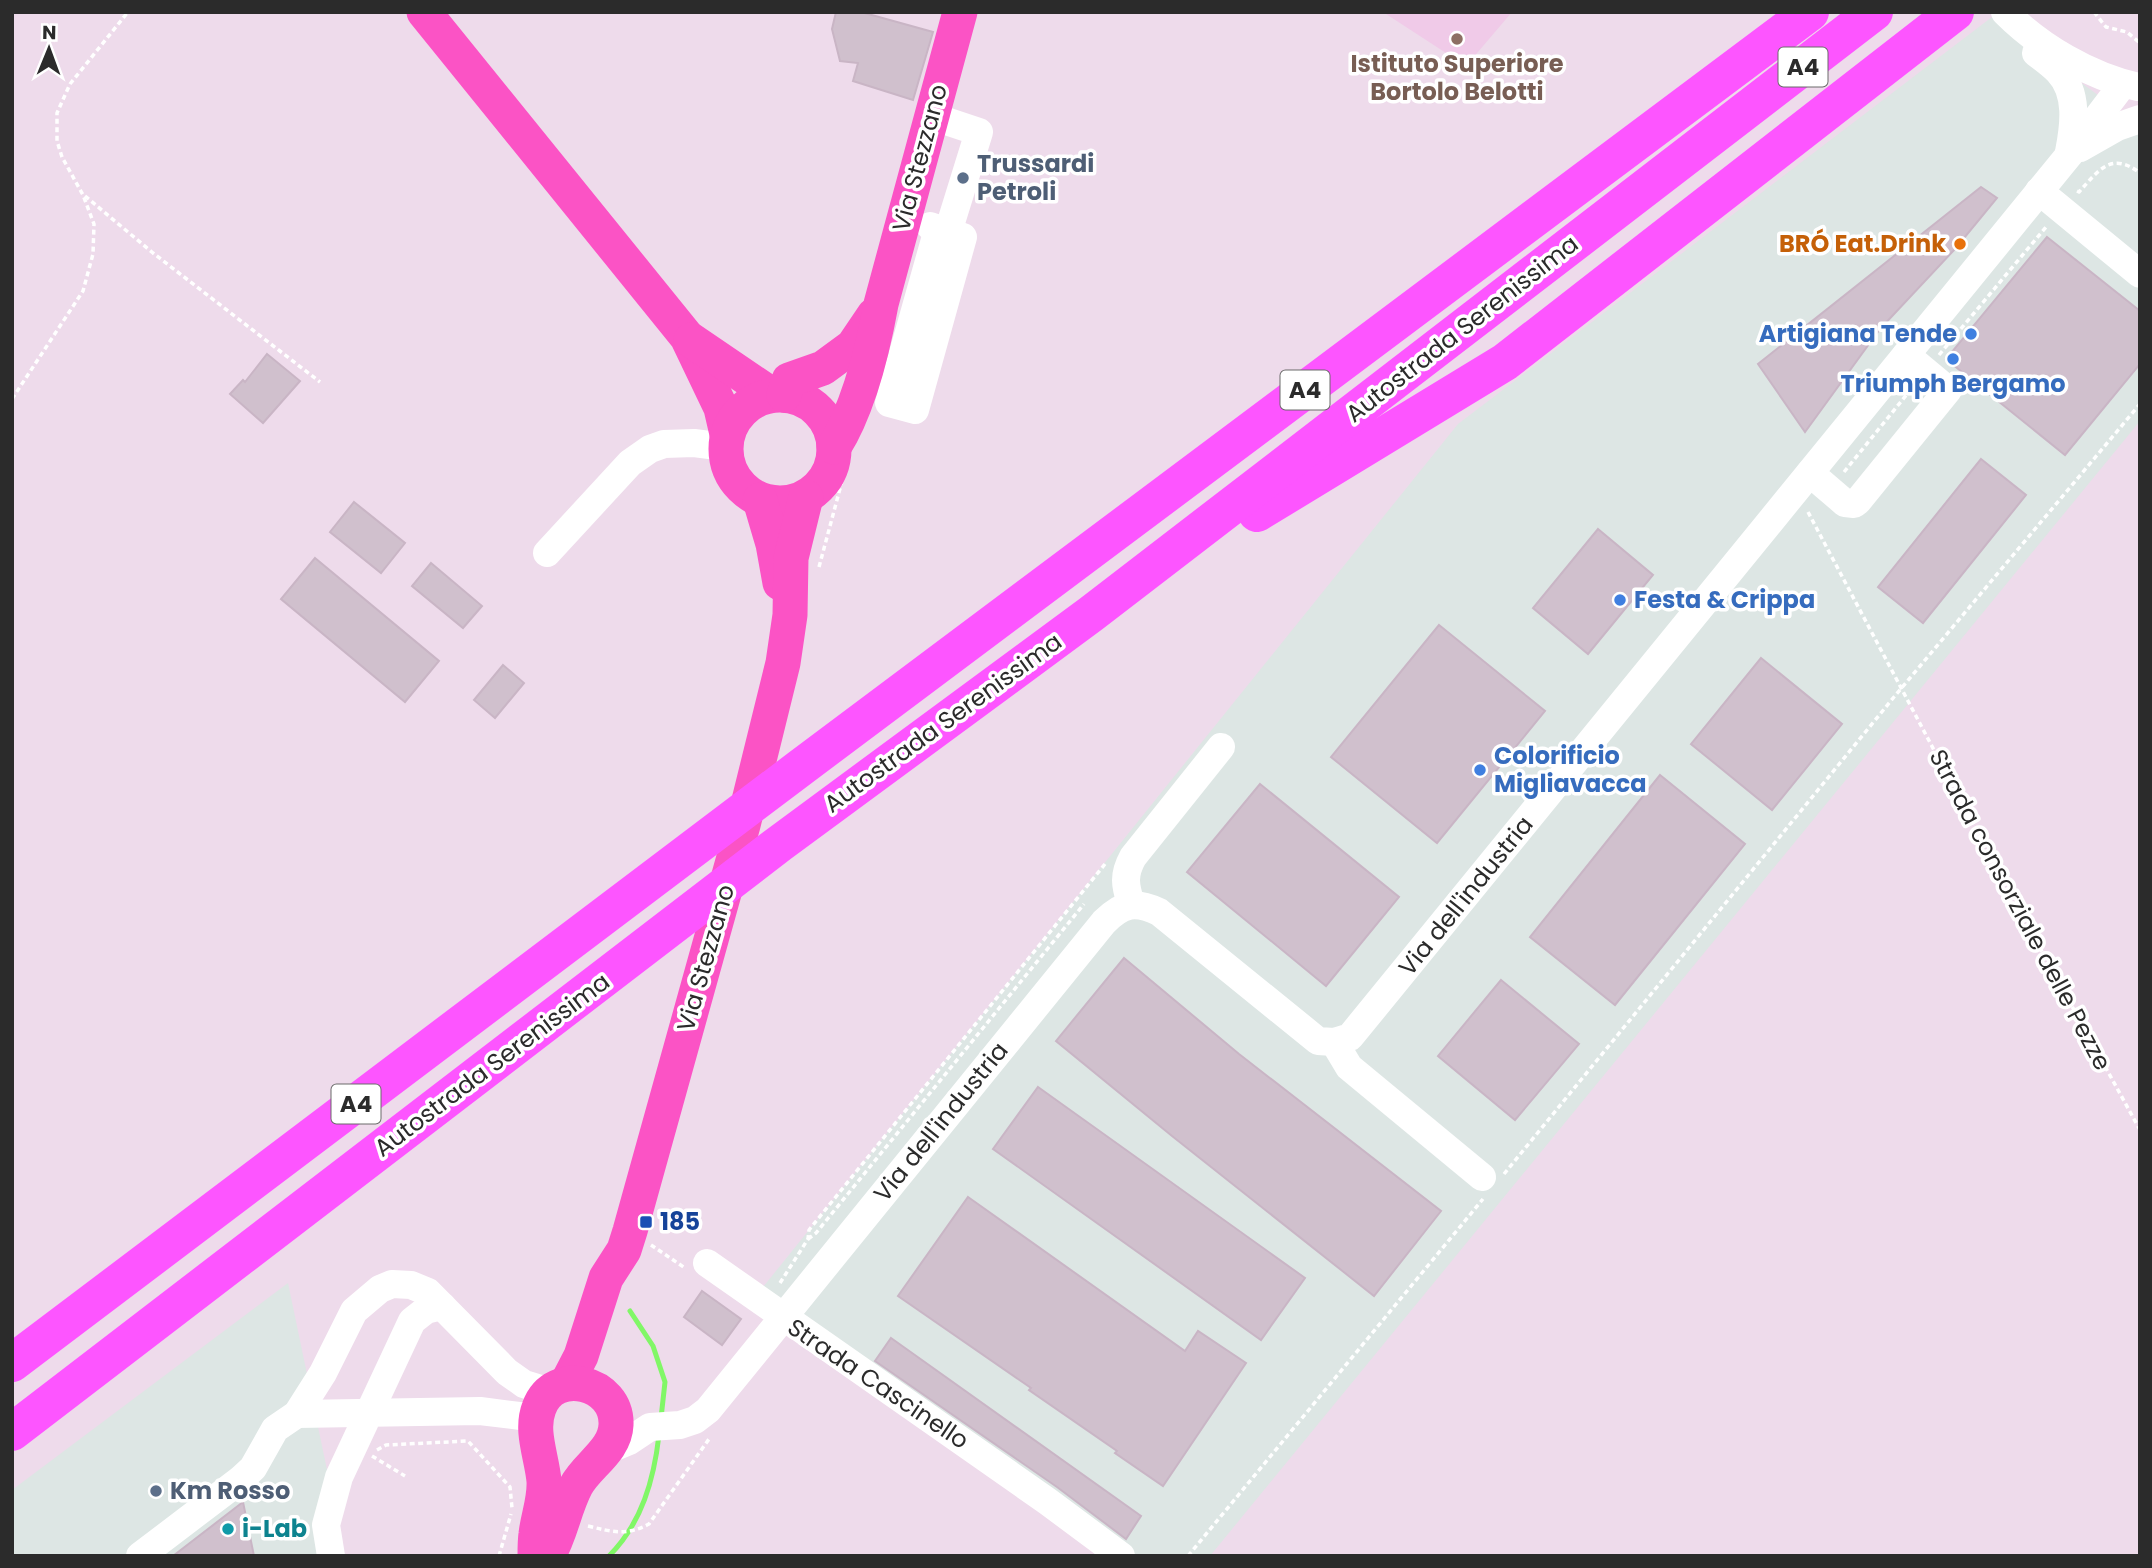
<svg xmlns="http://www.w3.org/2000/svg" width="2152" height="1568" font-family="Poppins,sans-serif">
<rect width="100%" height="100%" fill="#eedbeb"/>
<!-- industrial -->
<g fill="#dde6e4">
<path d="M1992 17 2140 126V421L1210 1556H1101L751 1302 1458 424Z"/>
<path d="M288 1283 345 1556H12V1490Z"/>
</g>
<!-- education -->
<path fill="#f0cae8" d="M1383 12H1512L1466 66Z"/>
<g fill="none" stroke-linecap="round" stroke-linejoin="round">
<!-- stream -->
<g stroke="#81f767" stroke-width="5">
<path d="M630 1311 653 1346 665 1382 661 1418"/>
<path d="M609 1556C642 1523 654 1479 659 1435"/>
</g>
</g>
<!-- building -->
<g fill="#d0c0cd" stroke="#c9b5c5" stroke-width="2">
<path d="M836 12H861L933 32 913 100 853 81 858 63 840 61 832 29Z"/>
<path d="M1981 187 1997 198 1955 249 1880 329 1805 432 1758 364Z"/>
<path d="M2047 237 2140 311V364L2065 455 1946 359Z"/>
<path d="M267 354 300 381 263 423 230 394 243 380 245 382Z"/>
<path d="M1981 459 2026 495 1923 623 1878 587Z"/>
<path d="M354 502 405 543 381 573 330 532Z"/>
<path d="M1598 529 1653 575 1588 654 1533 608Z"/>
<path d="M315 558 439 661 405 702 281 599Z"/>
<path d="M431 563 482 606 463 628 412 586Z"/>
<path d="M1439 625 1545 711 1437 843 1331 757Z"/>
<path d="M1761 658 1842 724 1772 810 1691 744Z"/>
<path d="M503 665 524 683 495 718 474 700Z"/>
<path d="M1660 775 1745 844 1615 1005 1530 937Z"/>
<path d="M1260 784 1399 897 1326 986 1187 872Z"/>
<path d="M1124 958 1239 1054 1441 1211 1374 1296 1172 1136 1056 1041Z"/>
<path d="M1501 980 1579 1044 1515 1120 1438 1056Z"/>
<path d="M1038 1087 1305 1278 1261 1340 993 1149Z"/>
<path d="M968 1197 1185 1351 1198 1331 1246 1363 1163 1486 1115 1453 1117 1451 1029 1390 1031 1388 898 1296Z"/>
<path d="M702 1291 741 1319 722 1345 684 1317Z"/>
<path d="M891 1338 1141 1516 1126 1539 1057 1487 875 1361Z"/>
<path d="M243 1502 254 1556H173Z"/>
</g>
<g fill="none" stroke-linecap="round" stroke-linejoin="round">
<!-- path -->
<g stroke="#fff" stroke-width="3.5" stroke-dasharray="5 3.5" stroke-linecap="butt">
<path d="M2094 12 2106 27 2127 32 2140 43"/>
<path d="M2077 191 2079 192C2099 170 2111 151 2140 173"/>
<path d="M85 196 153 253 320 382"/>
<path d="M1939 355 2046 227"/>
<path d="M12 399 83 291 93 254 94 224 83 195 62 157 57 141V113L70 84 128 12"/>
<path d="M1844 472 1912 388"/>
<path d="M1808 512 2007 888 2140 1130"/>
<path d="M819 567 845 470"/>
<path d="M1504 1174 1894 697 2140 404"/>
<path d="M808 1239 816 1233 1084 904"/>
<path d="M651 1245 685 1268"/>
<path d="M780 1283 808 1239 809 1230 1105 864"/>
<path d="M377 1450 386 1445 468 1441 510 1487 512 1508"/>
<path d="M372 1456 405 1476"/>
<path d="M588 1526C612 1532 627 1536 649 1524L709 1439"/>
<path d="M499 1556 511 1514"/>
<path d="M1188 1556 1483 1199"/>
</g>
<!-- minor -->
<g stroke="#fff" stroke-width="28">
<path d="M2005 12C2040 47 2089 76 2138 87"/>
<path d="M2036 53C2044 59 2052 65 2058 71 2079 93 2074 126 2069 152"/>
<path d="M2080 148 2117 127 2140 119"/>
<path d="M2039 191 2140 274"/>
<path d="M930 226 948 232 979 132 931 116"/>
<path d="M938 229 889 403 915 410 963 237 948 232"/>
<path d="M1810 473 1845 503 1854 504 1858 501 1948 390 1906 355"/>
<path d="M547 553 630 463 650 449 664 444 694 443 725 447"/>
<path d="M1131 904C1125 885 1123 875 1133 857L1221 747"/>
<path d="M1334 1042 1349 1067 1482 1177"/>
<path d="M707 1263 1047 1501 1121 1556"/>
<path d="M297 1414 480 1411 536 1418"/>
<path d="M605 1451 629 1441 650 1427 680 1425 695 1420 708 1410 1104 922C1123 903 1135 901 1159 912L1318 1041 1334 1042 1350 1037 2069 155 2123 84"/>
<path d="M140 1556 240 1480 253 1468 275 1429 297 1414 323 1373 354 1311 380 1289 392 1284 411 1285 428 1292 507 1372 524 1384 550 1392"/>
<path d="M331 1556 326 1525 339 1477 412 1321 426 1310 442 1306"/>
</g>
<!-- major -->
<g stroke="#fb53c5" stroke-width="35">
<path d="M424 12 687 337 721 408 727 434"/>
<path d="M691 340 772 395"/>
<circle cx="780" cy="449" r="54"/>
<path d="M784 395 789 380 823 368 853 346 874 315"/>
<path d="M834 447C858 409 873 348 881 304L960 12"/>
<path d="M760 500 773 544 780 583"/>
<path d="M567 1383 581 1356 606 1278 624 1250 630 1231 743 825 783 663 790 615 791 558 806 497"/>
<path d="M535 1556C535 1549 535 1541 536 1534 538 1516 545 1500 544 1481 542 1457 530 1431 539 1408 554 1366 618 1382 616 1425 615 1451 587 1465 576 1486 564 1509 561 1534 548 1556"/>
</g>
<!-- highway -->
<g stroke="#fd55ff" stroke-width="38">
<path d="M1257 513 1505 362 1955 12"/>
<path d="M12 1363 800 768 1810 12"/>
<path d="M12 1432 779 844 1091 614 1874 12"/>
</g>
</g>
<!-- markers -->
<circle fill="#8d6e63" stroke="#fff" stroke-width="2.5" cx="1457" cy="39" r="7"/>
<g fill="#5c6f8a" stroke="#fff" stroke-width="2.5">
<circle cx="963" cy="178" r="7"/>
<circle cx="156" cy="1491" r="7"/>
</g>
<circle fill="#e8710a" stroke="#fff" stroke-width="2.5" cx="1960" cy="244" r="7"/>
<g fill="#3f7fe0" stroke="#fff" stroke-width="2.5">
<circle cx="1971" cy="334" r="7"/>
<circle cx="1953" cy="359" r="7"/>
<circle cx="1620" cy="600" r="7"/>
<circle cx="1480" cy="770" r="7"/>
</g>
<rect fill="#1a4fb4" stroke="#fff" stroke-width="2.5" x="639" y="1215" width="14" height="14" rx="3.5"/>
<circle fill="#0f9aa8" stroke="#fff" stroke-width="2.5" cx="228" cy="1529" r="7"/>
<g text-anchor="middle" stroke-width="7" stroke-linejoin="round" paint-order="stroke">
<!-- shield labels -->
<g fill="#fff" stroke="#6b6b6b" stroke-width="2">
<rect x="1778.5" y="47.5" width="49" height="39" rx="5"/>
<rect x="1280.5" y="370.5" width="49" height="39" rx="5"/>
<rect x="331.5" y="1084.5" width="49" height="39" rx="5"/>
</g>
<g font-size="23" font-weight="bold" fill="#2b2b2b">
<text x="1803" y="75">A4</text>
<text x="1305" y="398">A4</text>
<text x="356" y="1112">A4</text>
</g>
<!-- education labels -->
<g font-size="24" font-weight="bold" fill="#785e54" stroke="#fff">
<text x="1457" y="72">Istituto Superiore<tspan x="1457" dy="28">Bortolo Belotti</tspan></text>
</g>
<!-- street labels -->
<g font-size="24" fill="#2b2b2b" stroke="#fff">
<text transform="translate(920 158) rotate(-75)" y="8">Via Stezzano</text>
<text transform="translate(1462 329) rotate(-38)" y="8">Autostrada Serenissima</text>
<text transform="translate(943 723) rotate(-36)" y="8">Autostrada Serenissima</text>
<text transform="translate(1466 896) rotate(-51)" y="8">Via dell'industria</text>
<text transform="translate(2020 910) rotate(62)" y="8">Strada consorziale delle Pezze</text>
<text transform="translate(706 958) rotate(-74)" y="8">Via Stezzano</text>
<text transform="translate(492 1065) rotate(-37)" y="8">Autostrada Serenissima</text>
<text transform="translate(941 1122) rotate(-51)" y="8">Via dell'industria</text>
<text transform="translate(878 1384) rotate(34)" y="8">Strada Cascinello</text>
</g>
<!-- service labels -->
<g font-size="24" font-weight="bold" fill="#4e5e75" stroke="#fff" text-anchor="start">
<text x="977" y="172">Trussardi<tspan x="977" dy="28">Petroli</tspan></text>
<text x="170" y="1499">Km Rosso</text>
</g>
<!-- food labels -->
<g font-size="24" font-weight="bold" fill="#c56008" stroke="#fff" text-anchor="end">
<text x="1946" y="252">BRÓ Eat.Drink</text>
</g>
<!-- shop labels -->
<g font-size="24" font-weight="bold" fill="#366cbe" stroke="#fff" text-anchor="start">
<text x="1957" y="342" text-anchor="end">Artigiana Tende</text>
<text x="1953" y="392" text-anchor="middle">Triumph Bergamo</text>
<text x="1634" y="608">Festa &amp; Crippa</text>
<text x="1494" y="764">Colorificio<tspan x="1494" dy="28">Migliavacca</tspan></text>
</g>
<!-- transit labels -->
<g font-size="24" font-weight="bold" fill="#164399" stroke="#fff" text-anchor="start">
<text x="660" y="1230">185</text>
</g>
<!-- culture labels -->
<g font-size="24" font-weight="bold" fill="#0d838f" stroke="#fff" text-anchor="start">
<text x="242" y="1537">i-Lab</text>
</g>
</g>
<!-- border -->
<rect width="2152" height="1568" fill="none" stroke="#2b2b2b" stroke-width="28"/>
<!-- north arrow -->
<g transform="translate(49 49) rotate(1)" stroke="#ffffff" stroke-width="5" paint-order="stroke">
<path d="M0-5L12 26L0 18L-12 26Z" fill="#2b2b2b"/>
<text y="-10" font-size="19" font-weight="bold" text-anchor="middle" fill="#2b2b2b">N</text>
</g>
</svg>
